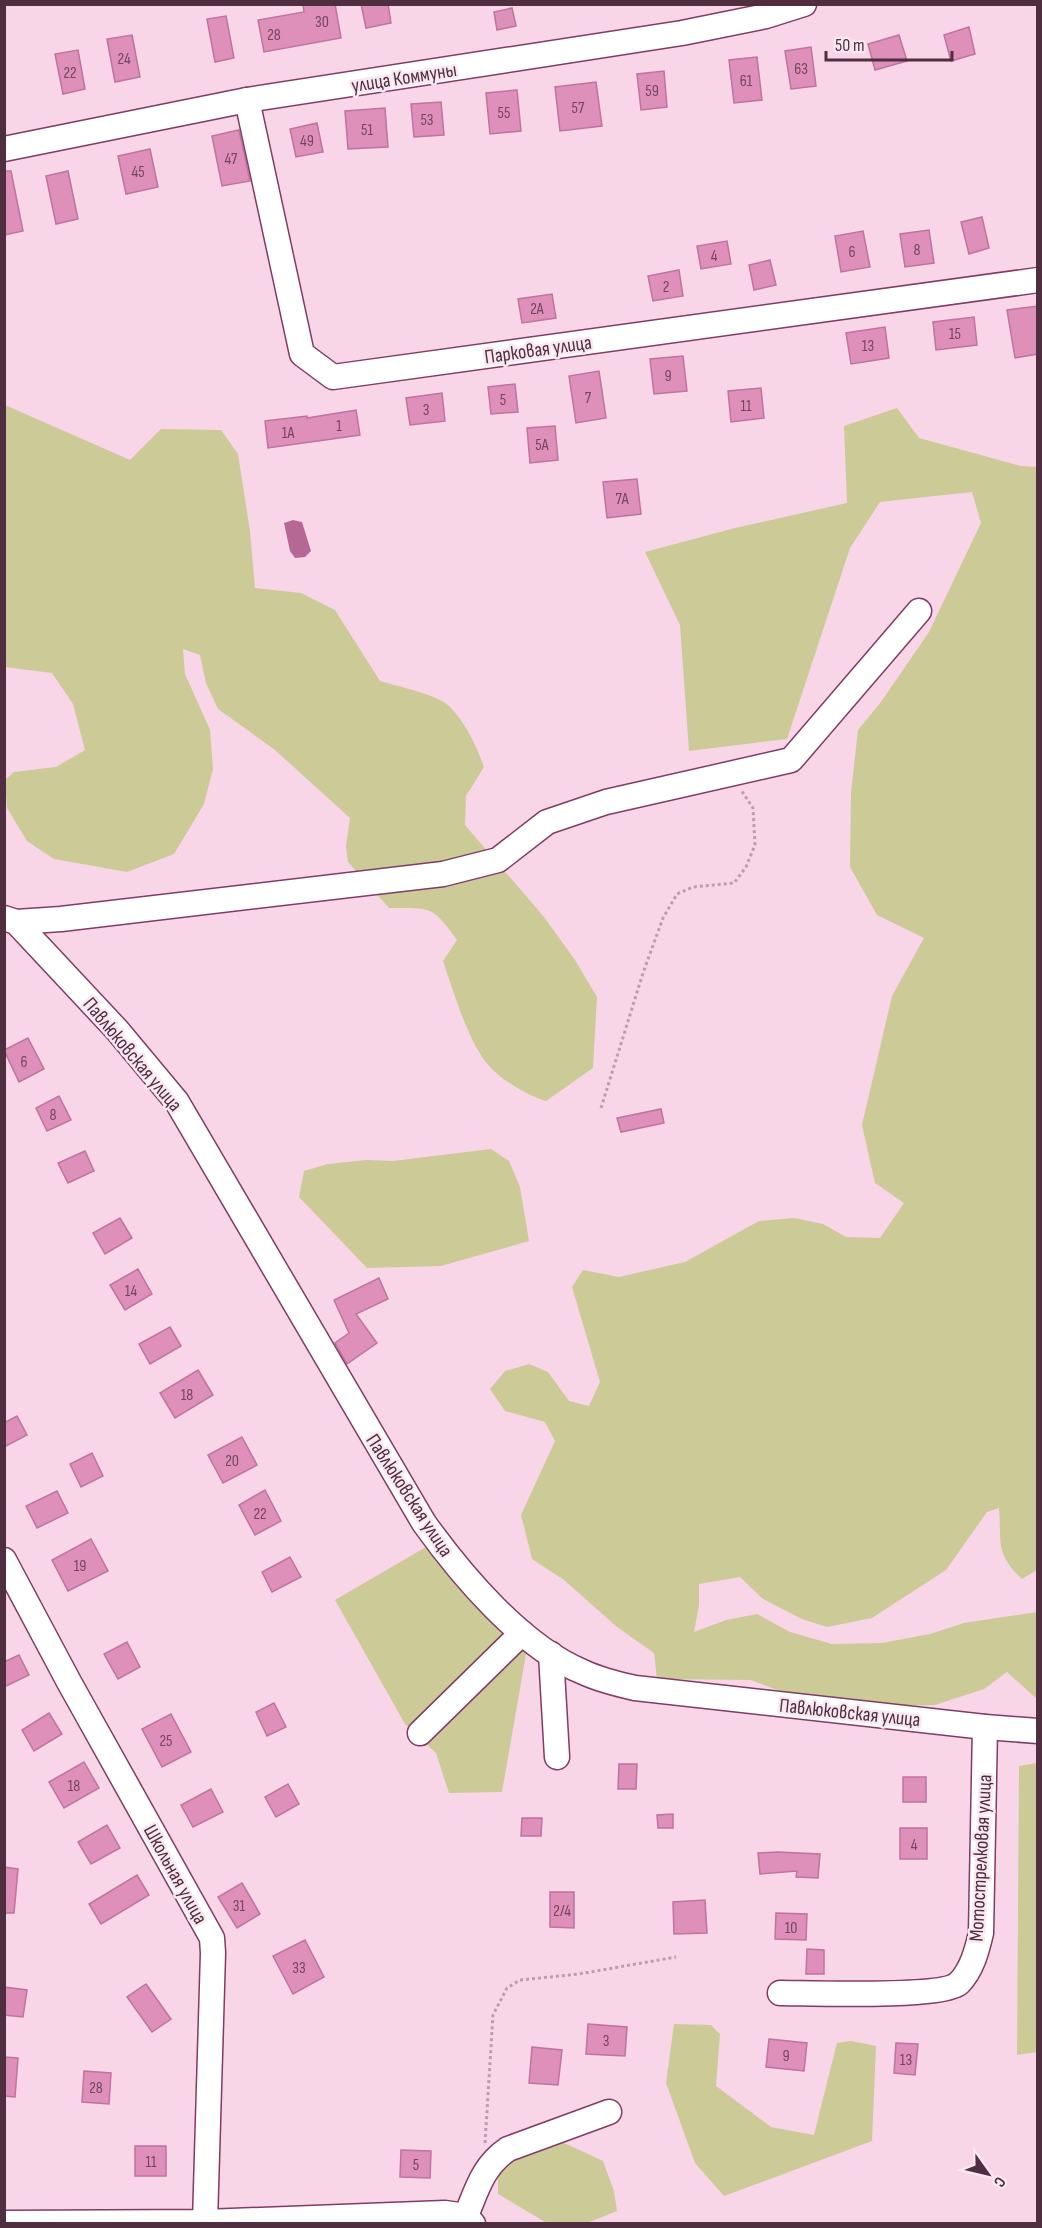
<svg xmlns="http://www.w3.org/2000/svg" width="1042" height="2228" font-family="'Sofia Sans Condensed',sans-serif">
<rect width="100%" height="100%" fill="#f8d6e7"/>
<!-- green -->
<g fill="#ccca97">
<path d="M5 405 130 460 161 429 221 430 238 454 250 531 255 588 301 593 335 610 380 681C397 686 438 695 449 706 466 723 476 745 484 767L466 796 465 825 544 917 575 960 597 997 593 1068 546 1101C528 1096 503 1081 490 1067 469 1045 453 990 443 961L457 940C432 905 431 908 389 908L348 862 346 846 350 818 275 750 218 709 206 683 200 655 183 649 185 674 210 730 213 769 204 804 174 854 127 872 54 859 27 841 7 808 5 780 14 772 56 767 85 750 73 704 52 673 5 667Z"/>
<path d="M897 408 919 438 1021 466 1037 467V1570L1022 1579C994 1553 1002 1541 999 1508L987 1512 946 1570 872 1618 827 1627 802 1619 763 1599 740 1577 699 1584V1605L694 1632 726 1620 757 1614 790 1632 832 1644 882 1643 930 1634 964 1623 1037 1612V1699L1007 1672 984 1689 935 1705 845 1707 804 1700 751 1680 657 1679 654 1653 617 1627 564 1580 532 1559 521 1515 555 1441 545 1422 505 1411 490 1389 505 1371 529 1364 548 1372 569 1401 589 1406 600 1382 572 1287 583 1270 619 1277 685 1262 759 1221 794 1218 823 1224 846 1237 880 1238 904 1203 875 1183 862 1125 892 996 924 938 877 915 850 867 851 793 858 730 881 702 929 632 981 523 972 492 880 502 850 548 787 739 689 751 680 625 645 552 735 528 847 503 844 426Z"/>
<path d="M491 1149 509 1161 520 1187 529 1241 441 1266 367 1268 299 1197 304 1171 328 1164 366 1160 393 1161Z"/>
<path d="M426 1547 526 1654 502 1792 449 1793 436 1753 405 1724 335 1600Z"/>
<path d="M1037 1763V2052L1017 2055 1019 1766Z"/>
<path d="M674 2024 711 2025 720 2034 716 2086 771 2127 814 2135 837 2043 851 2041 876 2046 872 2141 724 2196 695 2163 666 2083Z"/>
<path d="M562 2142 603 2161 614 2191 617 2211 587 2223H547L498 2194V2176L522 2154Z"/>
</g>
<!-- water -->
<path fill="#b56893" d="M293 520 302 522 311 551 305 557 295 558 290 551 284 523Z"/>
<!-- building -->
<g fill="#de8fba" stroke="#bf739d" stroke-width="1.5">
<path d="M303 4H335L341 38 264 52 258 20 304 12Z"/>
<path d="M361 4H388L391 23 366 28Z"/>
<path d="M512 8 516 26 497 30 494 12Z"/>
<path d="M226 16 234 58 215 62 207 19Z"/>
<path d="M969 27 975 54 951 61 944 35Z"/>
<path d="M132 35 140 77 115 82 107 39Z"/>
<path d="M899 35 907 61 875 70 868 44Z"/>
<path d="M811 47 816 86 791 89 785 51Z"/>
<path d="M78 50 85 89 63 94 55 54Z"/>
<path d="M757 57 762 100 734 103 729 60Z"/>
<path d="M664 71 667 107 641 110 637 74Z"/>
<path d="M596 82 602 126 560 131 555 87Z"/>
<path d="M517 90 521 131 490 134 486 93Z"/>
<path d="M441 102 444 135 414 137 411 104Z"/>
<path d="M385 108 388 147 348 149 345 111Z"/>
<path d="M317 123 323 152 296 157 290 129Z"/>
<path d="M239 130 250 181 222 186 212 136Z"/>
<path d="M150 149 158 187 126 194 118 156Z"/>
<path d="M4 171H11L23 231 4 235Z"/>
<path d="M68 171 78 219 56 224 46 176Z"/>
<path d="M982 217 989 248 969 254 961 222Z"/>
<path d="M929 230 934 263 905 267 900 234Z"/>
<path d="M863 231 870 267 841 272 835 236Z"/>
<path d="M727 241 731 264 701 269 697 246Z"/>
<path d="M770 260 776 285 754 290 749 265Z"/>
<path d="M679 270 683 296 653 301 648 276Z"/>
<path d="M552 294 556 318 522 323 518 299Z"/>
<path d="M1038 306V354L1015 358 1007 310Z"/>
<path d="M974 317 977 345 936 350 933 322Z"/>
<path d="M885 327 889 358 851 364 846 333Z"/>
<path d="M683 356 687 391 654 394 650 359Z"/>
<path d="M599 371 606 418 576 423 569 376Z"/>
<path d="M515 384 518 412 491 414 488 387Z"/>
<path d="M761 388 764 418 731 422 728 391Z"/>
<path d="M442 393 445 421 410 425 406 398Z"/>
<path d="M356 410 360 435 268 448 265 421 307 416V418Z"/>
<path d="M555 426 558 460 530 463 527 428Z"/>
<path d="M637 479 641 514 607 518 603 482Z"/>
<path d="M28 1038 44 1069 19 1082 4 1050Z"/>
<path d="M59 1096 71 1120 47 1131 36 1108Z"/>
<path d="M661 1109 664 1123 621 1132 617 1118Z"/>
<path d="M85 1151 94 1171 68 1183 58 1163Z"/>
<path d="M120 1218 132 1238 105 1254 93 1233Z"/>
<path d="M138 1269 152 1294 125 1310 110 1285Z"/>
<path d="M379 1278 388 1299 356 1314 377 1343 347 1364 335 1343 349 1333 334 1300Z"/>
<path d="M170 1327 181 1346 150 1364 139 1344Z"/>
<path d="M198 1370 213 1395 175 1418 160 1393Z"/>
<path d="M17 1416 27 1435 4 1447V1423Z"/>
<path d="M242 1437 257 1465 223 1483 208 1455Z"/>
<path d="M92 1453 103 1476 81 1487 70 1464Z"/>
<path d="M265 1490 281 1521 255 1535 239 1505Z"/>
<path d="M57 1491 68 1513 37 1528 26 1506Z"/>
<path d="M91 1539 108 1571 68 1591 52 1560Z"/>
<path d="M290 1557 301 1577 272 1592 262 1572Z"/>
<path d="M127 1642 140 1667 118 1679 104 1654Z"/>
<path d="M19 1655 29 1675 4 1687V1662Z"/>
<path d="M274 1703 286 1727 267 1736 256 1712Z"/>
<path d="M49 1713 62 1734 34 1751 22 1730Z"/>
<path d="M171 1714 191 1752 162 1767 142 1729Z"/>
<path d="M84 1762 99 1788 64 1808 49 1782Z"/>
<path d="M619 1764H637L636 1789H618Z"/>
<rect x="903" y="1777" width="23" height="25"/>
<path d="M288 1784 299 1804 276 1817 265 1797Z"/>
<path d="M211 1789 223 1812 193 1827 181 1805Z"/>
<path d="M673 1814V1828H658L657 1815Z"/>
<path d="M522 1818H542L541 1836H521Z"/>
<path d="M107 1825 120 1848 91 1864 78 1842Z"/>
<rect x="900" y="1828" width="27" height="31"/>
<path d="M778 1852 820 1854 818 1878 796 1877 797 1871 760 1874 758 1853Z"/>
<path d="M4 1867 18 1869 14 1913H4Z"/>
<path d="M137 1875 149 1895 101 1924 89 1904Z"/>
<path d="M242 1883 260 1914 237 1928 218 1897Z"/>
<path d="M550 1892H574V1928L550 1927Z"/>
<path d="M705 1900 707 1933 674 1934 673 1902Z"/>
<path d="M776 1913 807 1914 806 1940 775 1939Z"/>
<path d="M305 1940 324 1977 293 1994 273 1956Z"/>
<path d="M807 1949 824 1950V1974H806Z"/>
<path d="M146 1984 171 2019 152 2032 127 1997Z"/>
<path d="M4 1987 27 1990 23 2017 4 2015Z"/>
<path d="M588 2024 627 2027 625 2056 586 2054Z"/>
<path d="M769 2039 807 2043 804 2071 766 2067Z"/>
<path d="M896 2043 918 2044 915 2075 894 2073Z"/>
<path d="M532 2047 562 2050 558 2085 529 2083Z"/>
<path d="M4 2057 18 2058 15 2097 4 2096Z"/>
<path d="M84 2071 111 2073 109 2104 82 2102Z"/>
<rect x="135" y="2146" width="31" height="30"/>
<path d="M401 2150 431 2151 430 2178 400 2177Z"/>
</g>
<g fill="none" stroke-linecap="round" stroke-linejoin="round">
<defs>
<g id="minor">
<path d="M247 100 302 354 333 377 1038 280"/>
<path d="M4 149 247 100 682 33 766 16 804 4"/>
<path d="M4 918 16 922 117 1030 177 1102 424 1523C462 1576 522 1647 583 1672 600 1680 617 1684 635 1688L985 1727 1038 1731"/>
<path d="M16 922 61 919 443 874 498 860 547 822 606 802 791 760 919 611"/>
<path d="M4 1560 69 1682 212 1938 213 1953 205 2222"/>
<path d="M551 1654 557 1757"/>
<path d="M420 1733 522 1633"/>
<path d="M780 1993C808 1993 943 1998 959 1983 972 1970 977 1950 981 1933L985 1727"/>
<path d="M466 2216C477 2189 483 2166 508 2149L609 2112"/>
<path d="M4 2223 205 2222 445 2213 466 2216 473 2224"/>
</g>
</defs>
<!-- minor casing -->
<use href="#minor" stroke="#813b65" stroke-width="27"/>
<!-- path -->
<g stroke="#be9cae" stroke-width="3" stroke-dasharray="3 3" stroke-linecap="butt">
<path d="M601 1108 643 973 663 918 677 894 693 887 734 883 746 867 755 845 753 808 741 790"/>
<path d="M485 2143 493 2015 507 1988 520 1980 579 1974 676 1957"/>
</g>
<!-- minor -->
<use href="#minor" stroke="#fff" stroke-width="24"/>
</g>
<g text-anchor="middle" stroke-width="5" stroke-linejoin="round" paint-order="stroke">
<!-- number labels -->
<g font-size="16" fill="#73465e">
<text x="322" y="27">30</text>
<text x="274" y="40">28</text>
<text x="124" y="64">24</text>
<text x="801" y="74">63</text>
<text x="70" y="78">22</text>
<text x="746" y="86">61</text>
<text x="652" y="96">59</text>
<text x="578" y="113">57</text>
<text x="504" y="118">55</text>
<text x="427" y="125">53</text>
<text x="367" y="135">51</text>
<text x="307" y="146">49</text>
<text x="231" y="164">47</text>
<text x="138" y="177">45</text>
<text x="917" y="255">8</text>
<text x="852" y="257">6</text>
<text x="714" y="261">4</text>
<text x="666" y="292">2</text>
<text x="537" y="314">2А</text>
<text x="955" y="339">15</text>
<text x="868" y="351">13</text>
<text x="668" y="381">9</text>
<text x="588" y="403">7</text>
<text x="503" y="405">5</text>
<text x="746" y="411">11</text>
<text x="426" y="415">3</text>
<text x="339" y="431">1</text>
<text x="288" y="438">1А</text>
<text x="542" y="450">5А</text>
<text x="622" y="504">7А</text>
<text x="24" y="1067">6</text>
<text x="53" y="1120">8</text>
<text x="131" y="1296">14</text>
<text x="187" y="1400">18</text>
<text x="232" y="1466">20</text>
<text x="260" y="1519">22</text>
<text x="80" y="1571">19</text>
<text x="166" y="1746">25</text>
<text x="74" y="1791">18</text>
<text x="914" y="1850">4</text>
<text x="239" y="1911">31</text>
<text x="562" y="1916">2/4</text>
<text x="791" y="1933">10</text>
<text x="299" y="1973">33</text>
<text x="606" y="2046">3</text>
<text x="786" y="2061">9</text>
<text x="906" y="2065">13</text>
<text x="96" y="2093">28</text>
<text x="151" y="2167">11</text>
<text x="416" y="2170">5</text>
</g>
<!-- street labels -->
<g font-size="20" fill="#4f2e40" stroke="#fae8f1">
<text transform="translate(404 77) rotate(-9)" y="7">улица Коммуны</text>
<text transform="translate(538 349) rotate(-8)" y="7">Парковая улица</text>
<text transform="translate(133 1054) rotate(50)" y="7">Павлюковская улица</text>
<text transform="translate(410 1495) rotate(57)" y="7">Павлюковская улица</text>
<text transform="translate(850 1712) rotate(6)" y="7">Павлюковская улица</text>
<text transform="translate(980 1858) rotate(-87)" y="7">Мотострелковая улица</text>
<text transform="translate(176 1874) rotate(61)" y="7">Школьная улица</text>
</g>
</g>
<!-- border -->
<rect width="1042" height="2228" fill="none" stroke="#4f2e40" stroke-width="12"/>
<!-- north arrow -->
<g transform="translate(988 2174) rotate(124)" stroke="#fae8f1" stroke-width="4.5" paint-order="stroke">
<path d="M0-4.5L10 22L0 15L-10 22Z" fill="#4f2e40"/>
<text y="-9" font-size="16" font-weight="bold" text-anchor="middle" fill="#4f2e40">С</text>
</g>
<!-- scale -->
<path d="M826 51v9h126v-9" fill="none" stroke="#4f2e40" stroke-width="3"/>
<text x="835" y="51" font-size="18" fill="#4f2e40" stroke="#fae8f1" stroke-width="4.5" paint-order="stroke">50 m</text>
</svg>
